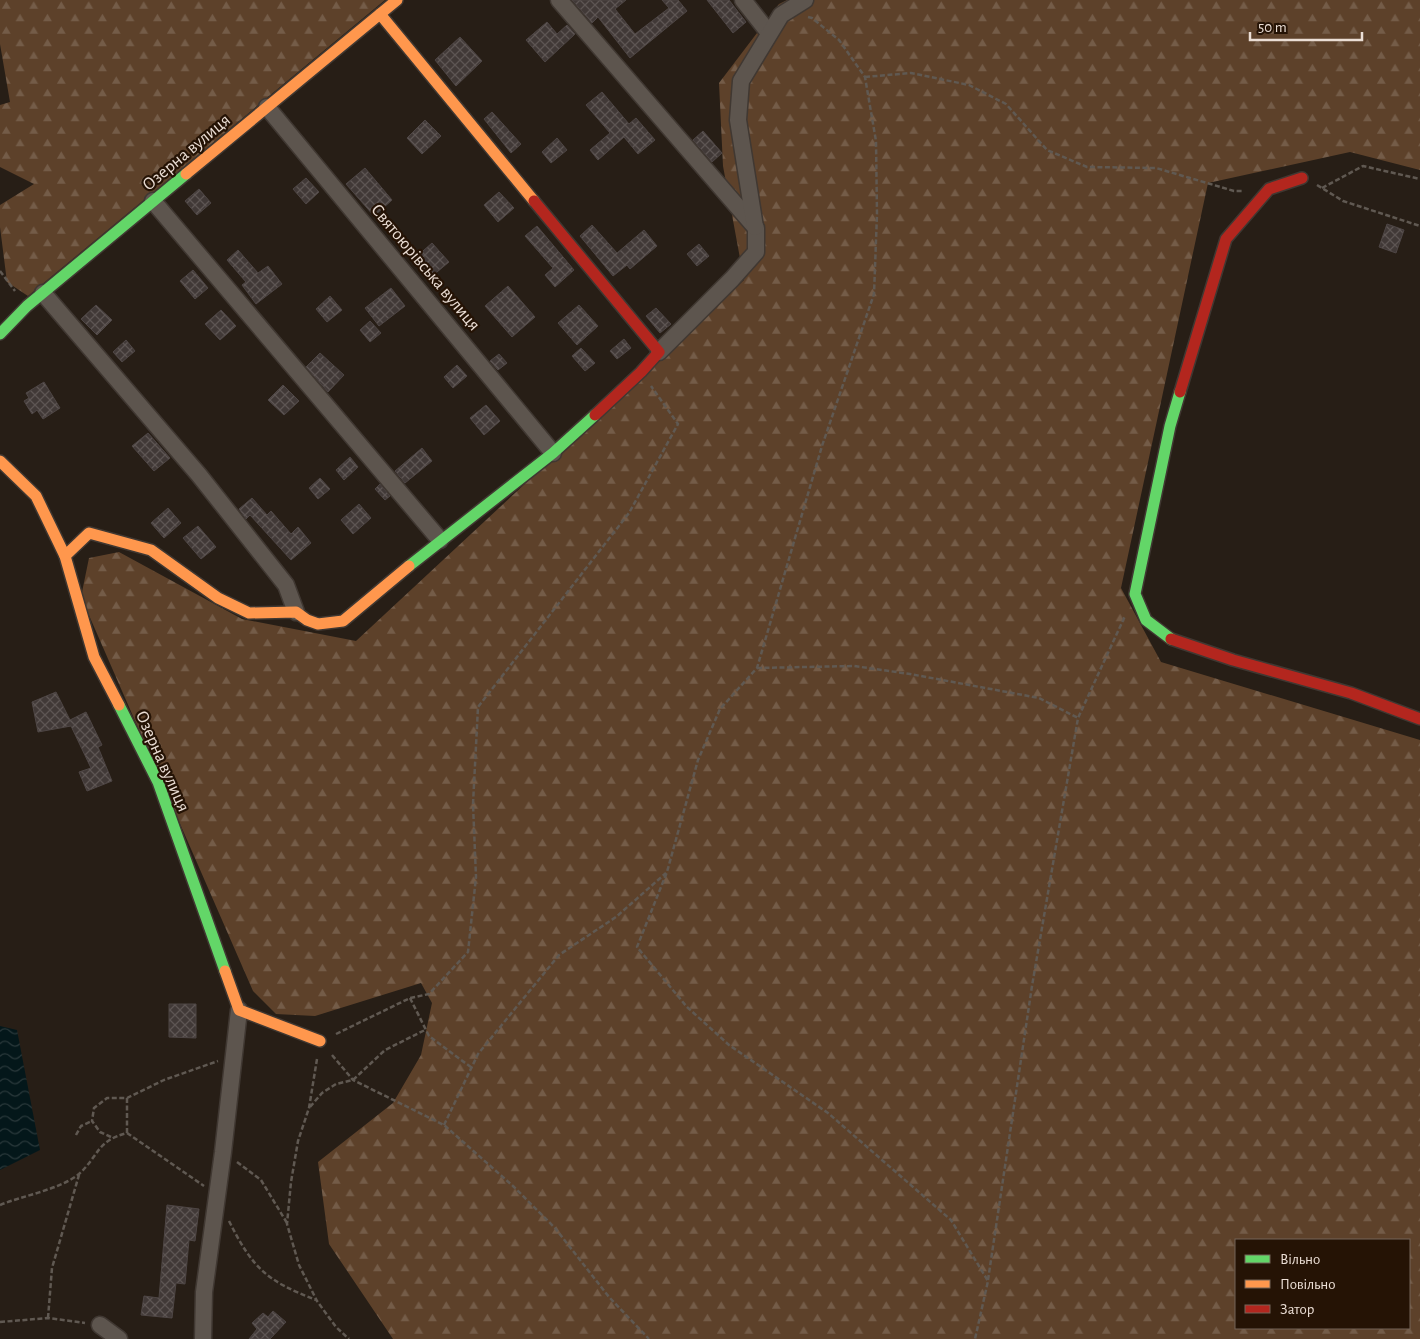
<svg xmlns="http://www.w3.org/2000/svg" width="1420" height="1339" font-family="'Alegreya Sans',sans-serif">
<defs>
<pattern id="forest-firs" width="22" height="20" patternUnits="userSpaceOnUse" patternTransform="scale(1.25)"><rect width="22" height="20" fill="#5d412a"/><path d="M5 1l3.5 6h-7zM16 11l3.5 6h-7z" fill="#745c48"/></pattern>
<pattern id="water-waves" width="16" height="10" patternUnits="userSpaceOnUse" patternTransform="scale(1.25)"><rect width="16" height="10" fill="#04171a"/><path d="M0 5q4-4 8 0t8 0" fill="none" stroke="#29383a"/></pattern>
<pattern id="building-cross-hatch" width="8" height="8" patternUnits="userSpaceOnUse" patternTransform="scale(1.25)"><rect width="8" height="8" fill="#413937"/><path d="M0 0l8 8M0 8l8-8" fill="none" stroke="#5d5553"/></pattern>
</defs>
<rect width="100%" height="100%" fill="#271e16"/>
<!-- forest -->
<g fill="url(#forest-firs)" fill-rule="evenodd">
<path d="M0 0H385L28 296 7 282 0 227V205L34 184 0 167V105L10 102 0 44Z"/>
<path d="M787 0H1420V170L1350 152 1208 183 1121 588 1161 662 1420 740V1339H393L329 1244 318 1162 393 1103 421 1055 432 1003 421 983 315 1016 276 1014 253 991 81 597 89 558 119 552 242 619 356 641 744 280 723 166 719 83 779 4ZM1236 1240H1409V1328H1236Z"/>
</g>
<!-- water -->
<path fill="url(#water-waves)" d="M0 1026 17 1030 40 1150 0 1170Z"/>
<!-- building -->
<g fill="url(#building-cross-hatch)" stroke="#4e4645">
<path d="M572 0H626L615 9 635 34 669 8 662 0H678L687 11 630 58 598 17 592 23Z"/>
<path d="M707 0H729L746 22 733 33Z"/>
<path d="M547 22 557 34 567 25 575 34 545 62 526 40Z"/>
<path d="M460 37 482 61 456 86 435 60Z"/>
<path d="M602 92 629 124 636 118 655 140 638 154 624 137 598 160 590 150 610 133 586 105Z"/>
<path d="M492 112 521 144 511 153 484 119Z"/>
<path d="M425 120 441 136 422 154 407 138Z"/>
<path d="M703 131 722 153 712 162 693 140Z"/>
<path d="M557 138 567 150 551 163 542 152Z"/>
<path d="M365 168 392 200 374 216 346 184Z"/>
<path d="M306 178 319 192 306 204 293 189Z"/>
<path d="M199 189 211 203 197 215 185 201Z"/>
<path d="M499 192 514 208 498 222 484 205Z"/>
<path d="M1387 224 1404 230 1396 253 1379 247Z"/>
<path d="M592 225 617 253 644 230 657 246 630 269 627 265 613 276 580 236Z"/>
<path d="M537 226 574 270 555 287 545 275 553 268 525 236Z"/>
<path d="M432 243 449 262 431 277 415 258Z"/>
<path d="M699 244 709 256 697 266 687 254Z"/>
<path d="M238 250 258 273 268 266 282 284 256 304 242 285 246 282 227 260Z"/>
<path d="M193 270 208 288 195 299 180 281Z"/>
<path d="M508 286 535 317 512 337 485 306Z"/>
<path d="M391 288 405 306 379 326 365 308Z"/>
<path d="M330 296 342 310 327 322 316 309Z"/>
<path d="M96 305 112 320 97 335 81 319Z"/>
<path d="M579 305 598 326 577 345 558 323Z"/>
<path d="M656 308 671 324 660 333 646 316Z"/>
<path d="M221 310 236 326 220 340 205 324Z"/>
<path d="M370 321 381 333 370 342 360 330Z"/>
<path d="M624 339 631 348 617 359 610 351Z"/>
<path d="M126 340 135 351 122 362 113 352Z"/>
<path d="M581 348 595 363 585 371 572 356Z"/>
<path d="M320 353 344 375 328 392 306 367Z"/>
<path d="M499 354 507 363 498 370 490 361Z"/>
<path d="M457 365 467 376 453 388 444 377Z"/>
<path d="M44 382 60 408 43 419 37 410 32 414 24 401 29 398 26 393Z"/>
<path d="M283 385 299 401 284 415 268 400Z"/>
<path d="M486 405 500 421 484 435 470 418Z"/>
<path d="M148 433 170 458 154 471 132 446Z"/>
<path d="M422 448 432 461 405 483 395 471Z"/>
<path d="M350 457 358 467 344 480 336 470Z"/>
<path d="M320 478 330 489 318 499 309 488Z"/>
<path d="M380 484 390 496 385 500 375 489Z"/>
<path d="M252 498 267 515 271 511 291 534 298 527 311 543 291 560 250 515 246 519 239 509Z"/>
<path d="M359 504 371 518 353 534 341 520Z"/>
<path d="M168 508 181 523 164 538 151 523Z"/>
<path d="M198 526 216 547 201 559 183 538Z"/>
<path d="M56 692 70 720 86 712 102 745 98 747 112 781 87 791 79 772 91 768 71 726 38 732 32 702Z"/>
<path d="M169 1004H196V1038L169 1037Z"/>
<path d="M167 1205 199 1209 195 1241 189 1240 185 1284 176 1283 172 1318 141 1315 144 1296 159 1298Z"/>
<path d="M273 1311 286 1322 270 1339H249L257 1329 252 1323 263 1313 268 1317Z"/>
</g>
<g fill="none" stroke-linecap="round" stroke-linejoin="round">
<defs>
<g id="street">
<path d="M559 0 756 228V252L732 279 659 352"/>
<path d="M743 0 769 33"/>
<path d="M267 107 553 453"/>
<path d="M153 201 440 540"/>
<path d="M755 227 738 120 741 81 781 15 805 0"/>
<path d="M43 293 199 475 286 585 296 612"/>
<path d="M100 1325 119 1339"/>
<path d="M203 1339 204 1292 223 1152 239 1010"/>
</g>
<g id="fast">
<path d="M0 334 27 306 186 174"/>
<path d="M409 566 553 453 595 415"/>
<path d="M1171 639 1146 620 1135 594 1170 426 1180 392"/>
<path d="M119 705 158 782 225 971"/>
</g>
<g id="slow">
<path d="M380 14 534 201"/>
<path d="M186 174 397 0"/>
<path d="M0 461 36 496 65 556 94 657 119 705"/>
<path d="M65 556 89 533 151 550 218 598 249 613 296 612 307 620 318 624 343 621 409 566"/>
<path d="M225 971 239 1010 320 1041"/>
</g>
<g id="jam">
<path d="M534 201 659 352 641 372 595 415"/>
<path d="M1180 392 1226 239 1269 189 1302 178"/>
<path d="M1171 639 1233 660 1351 693 1420 719"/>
</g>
</defs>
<!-- street casing -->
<use href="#street" stroke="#403832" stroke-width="19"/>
<!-- fast casing -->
<use href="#fast" stroke="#403832" stroke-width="14"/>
<!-- slow casing -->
<use href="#slow" stroke="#403832" stroke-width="14"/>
<!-- jam casing -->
<use href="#jam" stroke="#403832" stroke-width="14"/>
<!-- path -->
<g stroke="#605952" stroke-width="2.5" stroke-dasharray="5 2.5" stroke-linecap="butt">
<path d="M808 17 812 18 839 40 865 77 876 141 877 214 874 294 822 446 757 668 720 709 698 760 667 872 637 947 687 1007 729 1045 828 1113 951 1220 988 1281 975 1339"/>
<path d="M865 77 911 73 969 85 1006 104 1047 150 1087 167 1156 168 1234 191H1243"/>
<path d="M1317 185 1343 201 1420 226"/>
<path d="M1322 188 1363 166 1420 179"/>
<path d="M0 271 15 291"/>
<path d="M757 668 854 666 910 674 1039 698 1078 718"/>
<path d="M410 998 429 1036 472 1068"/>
<path d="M336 1034 410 998 429 994 468 952 476 877 473 804 478 707 629 513 678 424 651 386"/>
<path d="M332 1055 353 1080 444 1125 513 1186 555 1228 609 1297 649 1339"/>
<path d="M317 1059 309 1108 298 1141 291 1182 287 1224 299 1265 317 1301 336 1327 349 1339"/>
<path d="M127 1098V1133"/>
<path d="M310 1107 322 1093 336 1084 353 1080 385 1050 425 1030"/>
<path d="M444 1125 478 1054 559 955 616 917 666 873"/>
<path d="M76 1135 81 1126 92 1121"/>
<path d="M111 1137 100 1132 92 1121 94 1108 107 1098H127L164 1080 218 1061"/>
<path d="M237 1162 261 1180 287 1223"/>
<path d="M0 1205C22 1196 61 1189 79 1174 99 1156 96 1141 127 1133L204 1186"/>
<path d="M229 1221C253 1269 267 1281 316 1300"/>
<path d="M988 1280 1032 986 1078 718 1125 616"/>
<path d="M48 1318 52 1268 79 1175"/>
<path d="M0 1322 48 1318 85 1323"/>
</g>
<!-- street -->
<use href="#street" stroke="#5d554e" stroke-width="16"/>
<!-- fast -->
<use href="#fast" stroke="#63d668" stroke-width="11"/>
<!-- slow -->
<use href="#slow" stroke="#ff974d" stroke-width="11"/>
<!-- jam -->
<use href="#jam" stroke="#b3261e" stroke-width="11"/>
</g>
<g text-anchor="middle" stroke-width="4.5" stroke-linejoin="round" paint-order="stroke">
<!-- street labels -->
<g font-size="18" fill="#ebded5" stroke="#251305">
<text transform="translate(186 152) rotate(-40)" y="6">Озерна вулиця</text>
<text transform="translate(426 267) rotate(50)" y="6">Святоюрівська вулиця</text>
<text transform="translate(163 761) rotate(66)" y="6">Озерна вулиця</text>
</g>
</g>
<!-- legend -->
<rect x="1235" y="1239" width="175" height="90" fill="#251305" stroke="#746458"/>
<rect x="1245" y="1255" width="25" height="8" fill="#63d668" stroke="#746458"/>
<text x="1280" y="1264" font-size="15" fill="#ebded5">Вільно</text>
<rect x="1245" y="1280" width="25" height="8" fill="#ff974d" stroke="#746458"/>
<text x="1280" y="1289" font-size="15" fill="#ebded5">Повільно</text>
<rect x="1245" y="1305" width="25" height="8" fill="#b3261e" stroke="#746458"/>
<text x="1280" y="1314" font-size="15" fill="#ebded5">Затор</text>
<!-- scale -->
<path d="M1250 32v8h112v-8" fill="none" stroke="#ebded5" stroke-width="2.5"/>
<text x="1258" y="32" font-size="15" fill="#ebded5" stroke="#251305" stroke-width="4" paint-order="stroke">50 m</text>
</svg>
